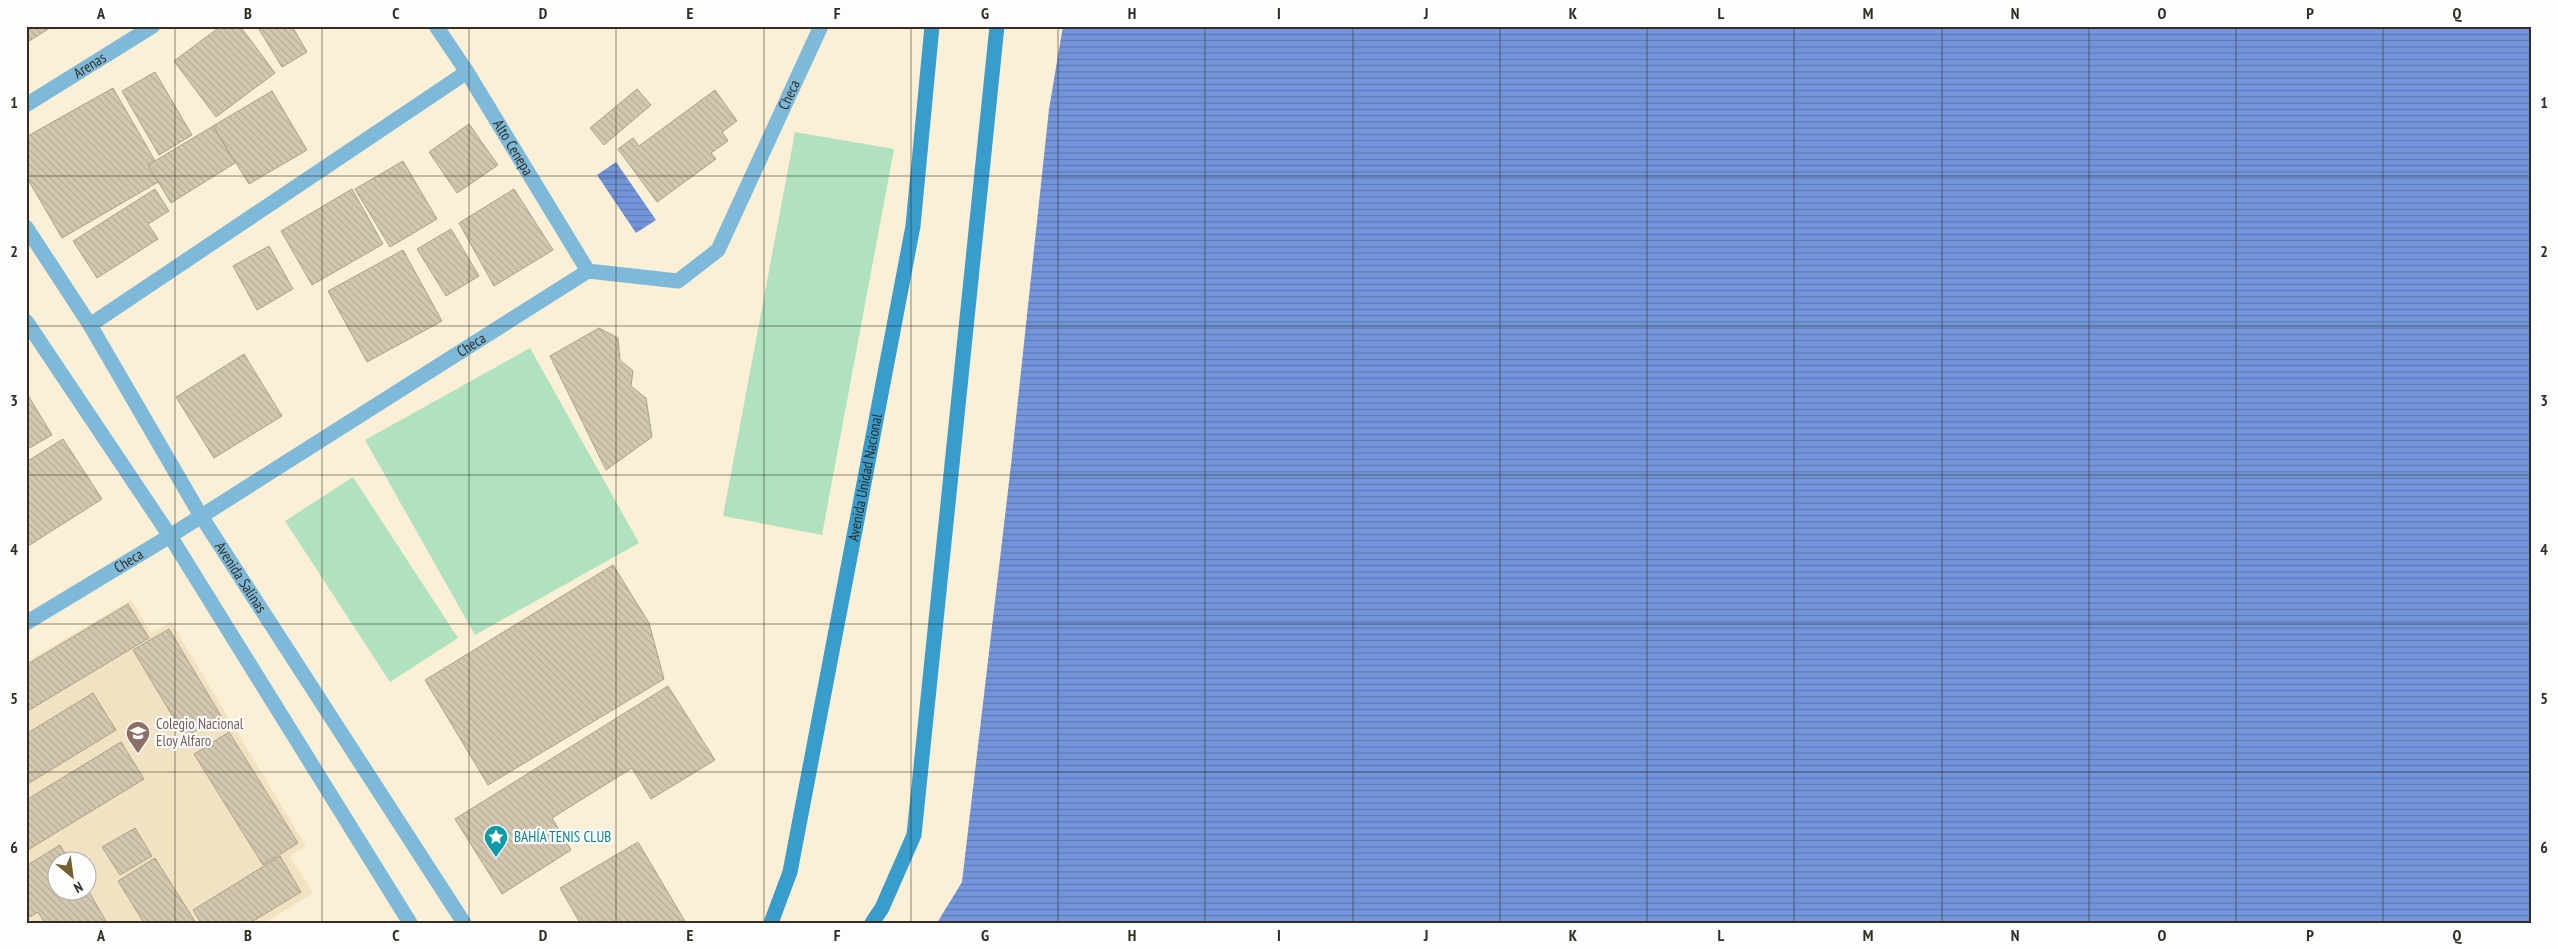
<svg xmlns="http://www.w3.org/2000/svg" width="2558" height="949" font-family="'PT Sans Narrow',sans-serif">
<defs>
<pattern id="water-rules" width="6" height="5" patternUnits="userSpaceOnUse" patternTransform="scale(1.25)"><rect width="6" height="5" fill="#7395db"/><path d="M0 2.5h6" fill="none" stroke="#5f7ab1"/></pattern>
<pattern id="building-back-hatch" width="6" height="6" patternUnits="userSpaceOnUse" patternTransform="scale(1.25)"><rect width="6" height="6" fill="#d3c8af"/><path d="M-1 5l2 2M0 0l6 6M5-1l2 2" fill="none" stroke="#b6ac96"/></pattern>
</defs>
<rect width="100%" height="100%" fill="#fbefd5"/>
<!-- built -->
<path fill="#f1e3c2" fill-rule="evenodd" d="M131 600 151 633 171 622 306 846 290 856 313 893 265 923H26V662ZM58 862H88V892H58Z"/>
<!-- green -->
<g fill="#b0e2c0">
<path d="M795 132 894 149 822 535 723 516Z"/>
<path d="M530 348 639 543 475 635 365 440Z"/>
<path d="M353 477 458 638 390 682 285 521Z"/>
</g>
<!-- water -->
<g fill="url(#water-rules)">
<path d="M1063 26H2532V923H937L962 882 1011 465 1049 109Z"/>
<path d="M616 162 656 220 636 233 597 175Z"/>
</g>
<!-- building -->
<g fill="url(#building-back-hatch)" stroke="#ada289">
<path d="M26 26H53L26 43Z"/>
<path d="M221 26H240L275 73 216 117 174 61Z"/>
<path d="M257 26H292L307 52 282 67Z"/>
<path d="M155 72 192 135 159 155 122 91Z"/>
<path d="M113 88 165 178 62 238 26 176V137Z"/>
<path d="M637 89 651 105 604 145 590 128Z"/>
<path d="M715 90 737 121 722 132 728 141 711 153 716 159 657 202 618 149 633 138 639 146Z"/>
<path d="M272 91 307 150 249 184 213 126Z"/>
<path d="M469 124 498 165 457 193 429 152Z"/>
<path d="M213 126 235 163 171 203 148 165Z"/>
<path d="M403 161 437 219 390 247 355 189Z"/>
<path d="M155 189 169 211 148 224 158 239 97 278 73 241Z"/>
<path d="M352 189 383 244 312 285 281 231Z"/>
<path d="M514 189 553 250 494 286 459 223Z"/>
<path d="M451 229 479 276 446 296 417 249Z"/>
<path d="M269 246 293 289 257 310 233 266Z"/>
<path d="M403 250 442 321 367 362 328 291Z"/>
<path d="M599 328 618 338 620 360 633 371 631 386 646 398 652 437 606 470 550 356Z"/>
<path d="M244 354 282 416 214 458 176 397Z"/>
<path d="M26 392 52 435 26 450Z"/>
<path d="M63 439 102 499 28 546 26 462Z"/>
<path d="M613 565 649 623 664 679 488 785 425 680Z"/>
<path d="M128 604 149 638 26 712V665Z"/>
<path d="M169 629 221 716 185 737 133 650Z"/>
<path d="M668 686 715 760 651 799 632 768 552 818 571 850 502 894 455 819Z"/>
<path d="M93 693 116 730 26 785V734Z"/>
<path d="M229 732 298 843 263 865 194 754Z"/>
<path d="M121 742 144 779 26 851V800Z"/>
<path d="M135 828 152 856 120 875 102 847Z"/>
<path d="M638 842 686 923H580L560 888Z"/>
<path d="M60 845 70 862H58V892L88 890 107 923H45L38 912 26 919V866Z"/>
<path d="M280 856 301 892 250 923H201L193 910Z"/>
<path d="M155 858 196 923H144L118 881Z"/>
</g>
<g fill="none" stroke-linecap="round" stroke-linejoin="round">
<!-- minor -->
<g stroke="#7eb9da" stroke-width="15">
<path id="s1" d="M436 26 467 72 588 271"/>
<path id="s2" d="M26 105 153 26"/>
<path d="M90 325 467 72"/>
<path id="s3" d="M26 623 170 536 588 271 678 281 718 250 821 26"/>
</g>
<!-- tertiary -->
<g stroke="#7eb9da" stroke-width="15">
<path id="s4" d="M26 227 90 325 201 516 464 923"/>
<path d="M26 321 170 536 410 923"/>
</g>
<!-- secondary -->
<g stroke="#389ccd" stroke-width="15">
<path id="s5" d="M771 923 790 872 913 226 932 26"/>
<path d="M872 923 882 908 914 835 997 26"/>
</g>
</g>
<!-- grid -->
<path fill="none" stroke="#322e24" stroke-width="1" stroke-opacity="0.55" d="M175 26V923M322 26V923M469 26V923M616 26V923M764 26V923M911 26V923M1058 26V923M1205 26V923M1353 26V923M1500 26V923M1647 26V923M1794 26V923M1942 26V923M2089 26V923M2236 26V923M2383 26V923M26 176H2532M26 326H2532M26 475H2532M26 624H2532M26 772H2532"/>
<!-- icons -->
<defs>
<symbol id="school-pin" viewBox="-11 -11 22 30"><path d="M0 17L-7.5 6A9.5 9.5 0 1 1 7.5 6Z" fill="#8d6e63" stroke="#fdfdfd"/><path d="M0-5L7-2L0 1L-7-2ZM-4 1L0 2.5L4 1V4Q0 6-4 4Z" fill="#fff"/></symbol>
<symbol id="sight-pin" viewBox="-11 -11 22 30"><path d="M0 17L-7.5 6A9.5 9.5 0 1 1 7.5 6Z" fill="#0f9aa8" stroke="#fdfdfd"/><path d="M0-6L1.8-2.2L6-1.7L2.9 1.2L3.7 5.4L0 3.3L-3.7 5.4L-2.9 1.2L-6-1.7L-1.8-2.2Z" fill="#fff"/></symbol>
</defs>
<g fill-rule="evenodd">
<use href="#school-pin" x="124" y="719" width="28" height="38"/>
<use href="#sight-pin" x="482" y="823" width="28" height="38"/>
</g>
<g text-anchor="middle" stroke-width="4.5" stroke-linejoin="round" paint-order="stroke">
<!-- street labels -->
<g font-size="15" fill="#322e24" stroke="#fdfdfd">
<text dy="5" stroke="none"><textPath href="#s2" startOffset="75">Arenas</textPath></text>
<text dy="5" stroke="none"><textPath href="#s3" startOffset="975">Checa</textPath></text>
<text dy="5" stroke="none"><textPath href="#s1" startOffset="144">Alto Cenepa</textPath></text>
<text dy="5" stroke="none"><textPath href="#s3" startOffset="525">Checa</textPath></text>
<text dy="5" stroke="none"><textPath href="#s5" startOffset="456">Avenida Unidad Nacional</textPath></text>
<text dy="5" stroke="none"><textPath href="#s3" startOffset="120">Checa</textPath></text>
<text dy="5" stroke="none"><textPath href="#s4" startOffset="411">Avenida Salinas</textPath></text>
</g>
<!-- education labels -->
<g font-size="15" fill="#785e54" stroke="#fdfdfd" text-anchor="start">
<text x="156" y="729">Colegio Nacional<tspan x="156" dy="17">Eloy Alfaro</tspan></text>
</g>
<!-- culture labels -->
<g font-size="15" fill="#0d838f" stroke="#fdfdfd" text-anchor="start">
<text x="514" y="842">BAHÍA TENIS CLUB</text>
</g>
</g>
<!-- border -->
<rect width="2558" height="949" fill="none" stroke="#fdfdfd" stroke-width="55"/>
<!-- north arrow -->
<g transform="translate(72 876) rotate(151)"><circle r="24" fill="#fdfdfd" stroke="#acaaa6"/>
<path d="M0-4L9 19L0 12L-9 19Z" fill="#726230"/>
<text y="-8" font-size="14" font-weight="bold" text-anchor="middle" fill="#322e24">N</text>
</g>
<rect x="28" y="28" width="2502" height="894" fill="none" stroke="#322e24" stroke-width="2"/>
<g font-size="16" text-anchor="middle" font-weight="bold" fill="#322e24">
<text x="101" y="19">A</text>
<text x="248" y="19">B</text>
<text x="396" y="19">C</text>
<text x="543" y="19">D</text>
<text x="690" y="19">E</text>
<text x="837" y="19">F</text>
<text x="985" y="19">G</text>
<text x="1132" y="19">H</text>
<text x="1279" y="19">I</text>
<text x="1426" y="19">J</text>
<text x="1573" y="19">K</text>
<text x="1721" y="19">L</text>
<text x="1868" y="19">M</text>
<text x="2015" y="19">N</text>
<text x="2162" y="19">O</text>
<text x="2310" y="19">P</text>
<text x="2457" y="19">Q</text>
<text x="14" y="108">1</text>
<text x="2544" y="108">1</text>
<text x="14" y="257">2</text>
<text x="2544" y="257">2</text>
<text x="14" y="406">3</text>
<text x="2544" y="406">3</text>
<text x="14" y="555">4</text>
<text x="2544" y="555">4</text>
<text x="14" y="704">5</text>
<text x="2544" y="704">5</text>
<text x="14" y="853">6</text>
<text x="2544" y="853">6</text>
<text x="101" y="941">A</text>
<text x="248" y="941">B</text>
<text x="396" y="941">C</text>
<text x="543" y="941">D</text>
<text x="690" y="941">E</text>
<text x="837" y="941">F</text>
<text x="985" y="941">G</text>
<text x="1132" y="941">H</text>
<text x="1279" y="941">I</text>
<text x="1426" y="941">J</text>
<text x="1573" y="941">K</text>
<text x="1721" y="941">L</text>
<text x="1868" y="941">M</text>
<text x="2015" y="941">N</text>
<text x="2162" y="941">O</text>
<text x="2310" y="941">P</text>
<text x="2457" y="941">Q</text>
</g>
</svg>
